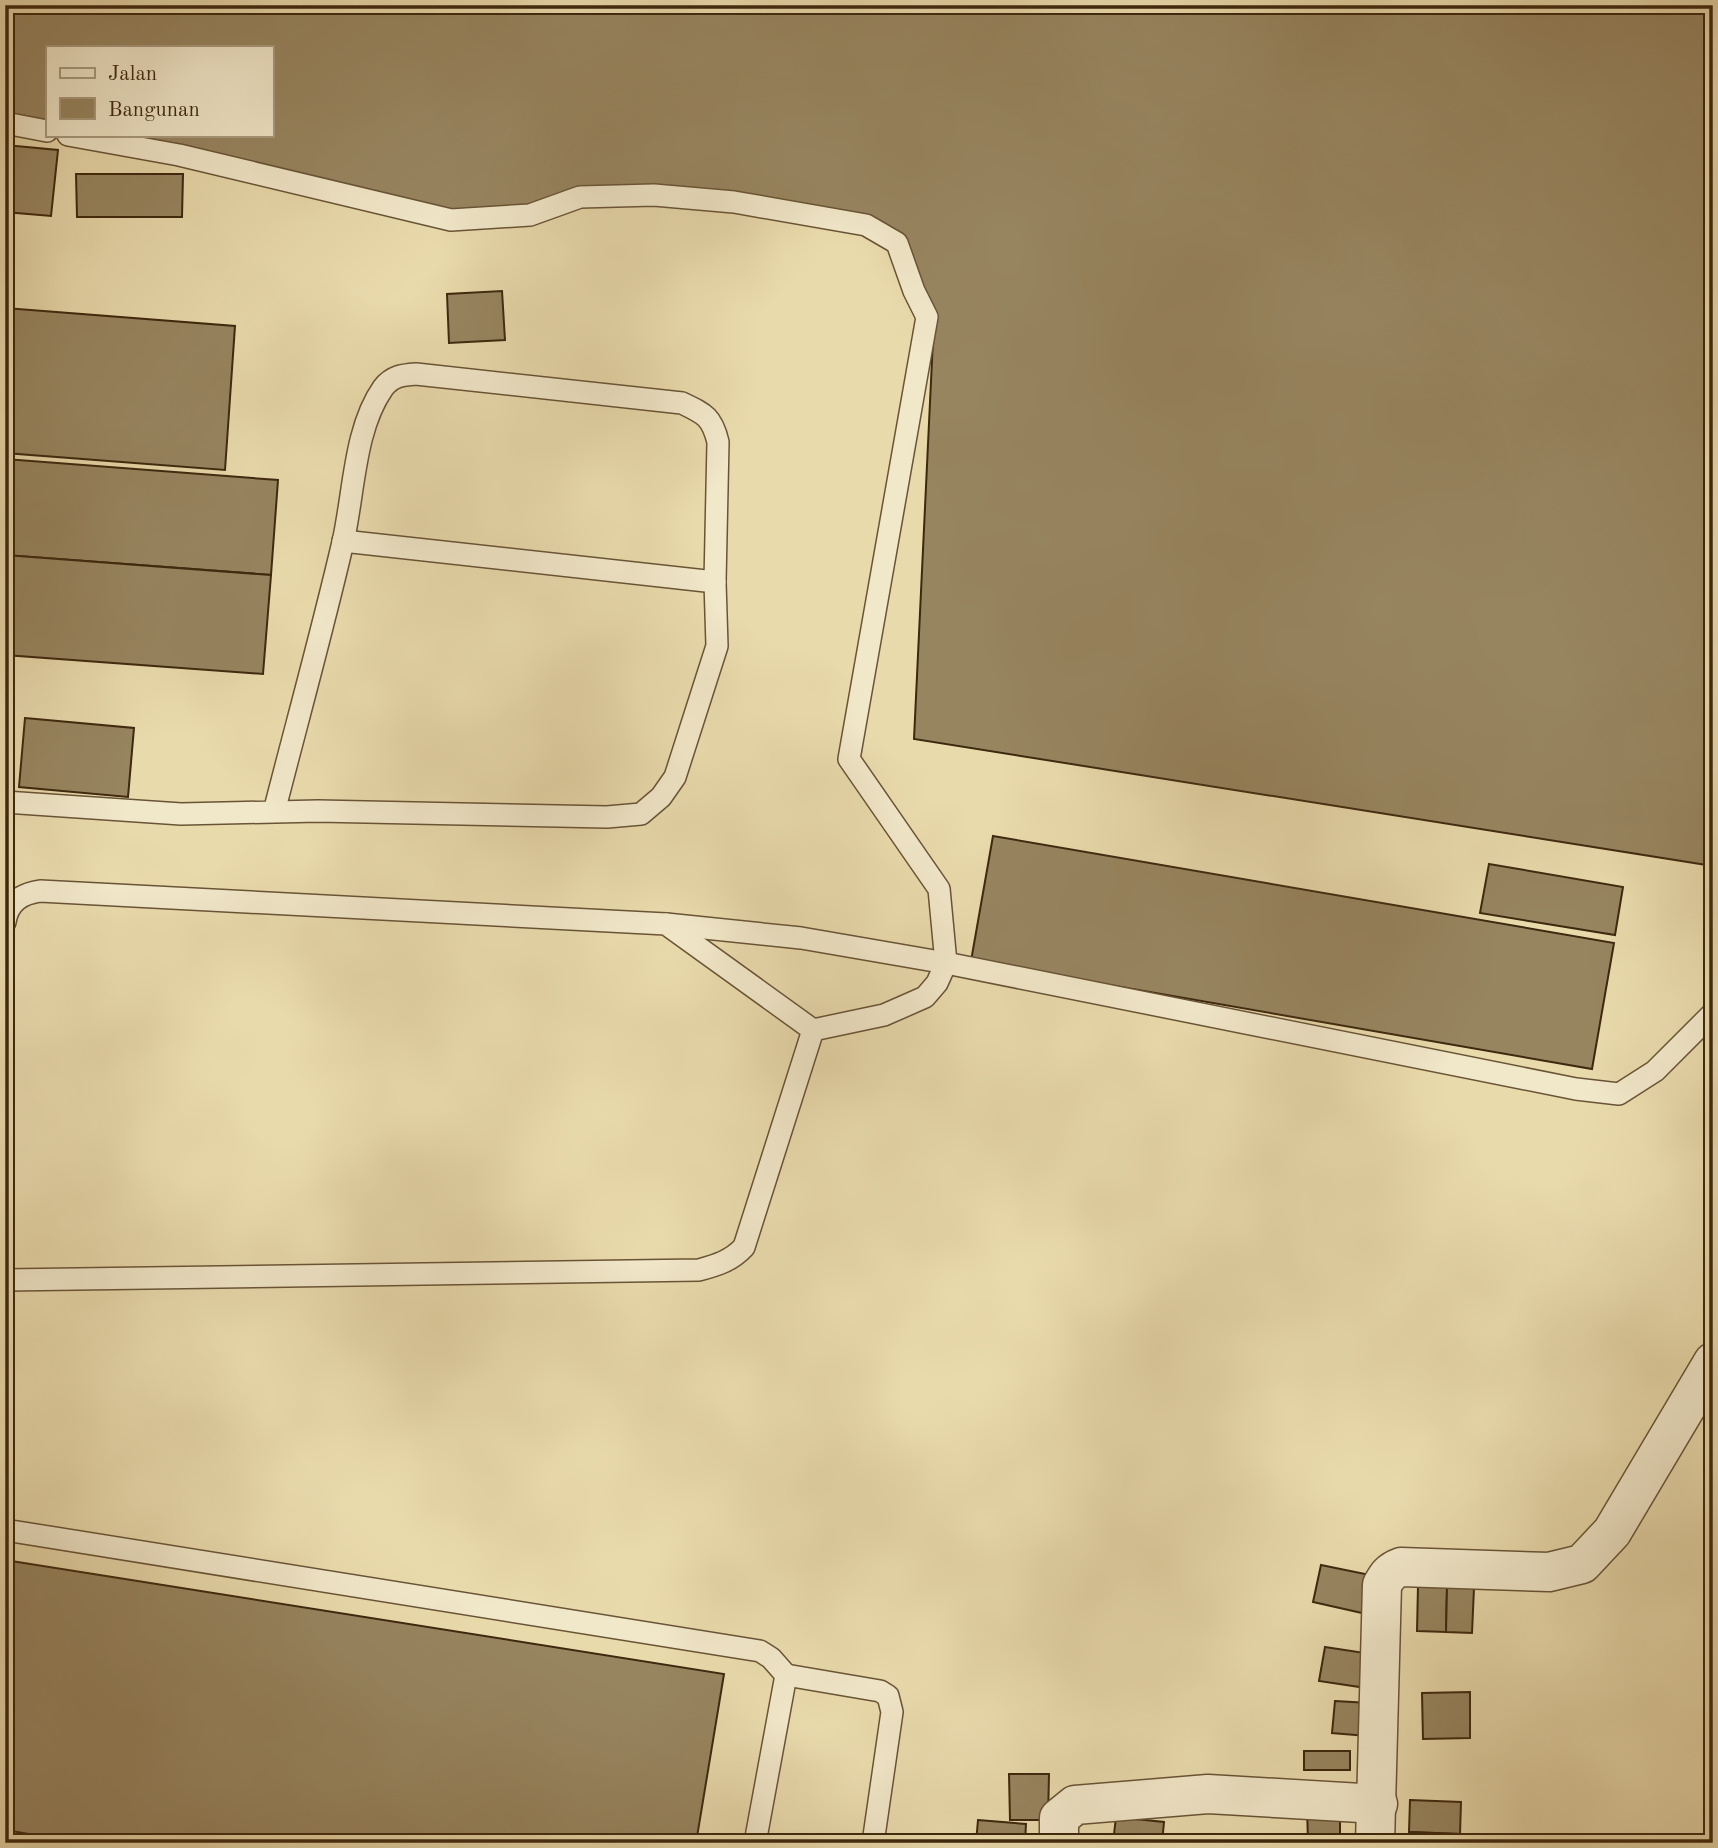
<svg xmlns="http://www.w3.org/2000/svg" width="1718" height="1848" font-family="'Old Standard TT',serif">
<rect width="100%" height="100%" fill="#e9daac"/>
<filter id="stains"><feTurbulence type="fractalNoise" baseFrequency=".00286" numOctaves="4"/><feColorMatrix values="0 0 0 0 .2 0 0 0 0 .09 0 0 0 0 .02 0 0 0 .5 -.17"/></filter>
<radialGradient id="worn" r=".72"><stop offset=".6" stop-color="#630" stop-opacity="0"/><stop offset="1" stop-color="#630" stop-opacity=".3"/></radialGradient>
<!-- building -->
<g fill="#978560" stroke="#3e280e" stroke-width="2">
<path d="M5 5H1713V866L914 739 934 318 900 241 654 194 452 219 74 135H271V47H47V130L5 122Z"/>
<path d="M5 145 58 150 51 216 5 212Z"/>
<path d="M76 174H183L182 217H77Z"/>
<path d="M502 291 505 340 449 343 447 294Z"/>
<path d="M5 308 235 326 225 470 5 453Z"/>
<path d="M5 459 278 480 271 575 5 555Z"/>
<path d="M5 555 271 575 263 674 5 655Z"/>
<path d="M25 718 134 728 128 797 19 787Z"/>
<path d="M993 836 1614 943 1592 1069 971 961Z"/>
<path d="M1489 864 1623 887 1615 935 1480 913Z"/>
<path d="M5 1560 724 1674 696 1843H82L5 1830Z"/>
<path d="M1321 1565 1370 1575 1362 1613 1313 1602Z"/>
<path d="M1418 1586 1447 1587 1446 1632 1417 1631Z"/>
<path d="M1447 1587 1474 1588 1472 1633 1446 1632Z"/>
<path d="M1325 1647 1378 1655 1373 1689 1319 1681Z"/>
<path d="M1470 1692V1738L1423 1739 1422 1693Z"/>
<path d="M1335 1701 1369 1703 1367 1736 1332 1733Z"/>
<rect x="1304" y="1751" width="46" height="19"/>
<path d="M1009 1774H1049L1048 1820H1010Z"/>
<path d="M1410 1800 1461 1802 1460 1834 1409 1832Z"/>
<path d="M1340 1806V1843H1308L1307 1807Z"/>
<path d="M1116 1817 1164 1822 1162 1843H1113Z"/>
<path d="M978 1820 1026 1824 1025 1843H976Z"/>
<path d="M1409 1832 1460 1834V1843H1409Z"/>
</g>
<g fill="none" stroke-linecap="round" stroke-linejoin="round">
<defs>
<g id="lane">
<path d="M5 123 47 131"/>
<path d="M343 541 715 582"/>
<path d="M5 802 181 814 318 811 607 817 641 814 661 797 675 777 717 646 715 582 718 442C712 417 705 414 682 403L416 374C402 375 392 376 383 388 354 429 354 494 343 542 322 632 297 722 274 812"/>
<path d="M5 922C8 902 21 894 40 891L666 924 813 1030"/>
<path d="M666 924 801 938 946 963 1576 1089 1619 1094 1655 1071 1713 1013"/>
<path d="M5 1280 699 1270C717 1265 731 1261 744 1247L813 1030 884 1015 925 997 937 983 946 963 939 889 849 759 927 317 914 291 897 243 866 225 734 202 654 195 580 197 530 215 451 220 179 155 68 135"/>
<path d="M5 1530 760 1651 771 1658 786 1675 755 1843"/>
<path d="M786 1675 880 1691 888 1696 892 1712 873 1843"/>
</g>
<g id="street">
<path d="M1059 1843V1818L1075 1805 1208 1794 1378 1804"/>
<path d="M1375 1843 1382 1585C1387 1576 1390 1571 1401 1567L1549 1572 1582 1564 1612 1532 1713 1362"/>
</g>
</defs>
<!-- lane casing -->
<use href="#lane" stroke="#695436" stroke-width="24"/>
<!-- street casing -->
<use href="#street" stroke="#695436" stroke-width="41"/>
<!-- lane -->
<use href="#lane" stroke="#f1e7c9" stroke-width="21"/>
<!-- street -->
<use href="#street" stroke="#f1e7c9" stroke-width="38"/>
</g>
<!-- margin -->
<rect width="1718" height="1848" fill="none" stroke="#e9daac" stroke-width="28"/>
<rect x="7" y="7" width="1704" height="1834" fill="none" stroke="#3e280e" stroke-width="3.5"/>
<rect x="14" y="14" width="1690" height="1820" fill="none" stroke="#3e280e" stroke-width="2"/>
<!-- legend -->
<rect x="46" y="46" width="228" height="91" fill="#f1e7c9" stroke="#a99b7e" stroke-width="2"/>
<rect x="60" y="68" width="35" height="10" fill="#f1e7c9" stroke="#a99b7e" stroke-width="2"/>
<text x="108" y="80" font-size="21" fill="#3e280e">Jalan</text>
<rect x="60" y="98" width="35" height="21" fill="#978560" stroke="#a99b7e" stroke-width="2"/>
<text x="108" y="116" font-size="21" fill="#3e280e">Bangunan</text>
<rect width="100%" height="100%" filter="url(#stains)"/>
<rect width="100%" height="100%" fill="url(#worn)"/>
</svg>
